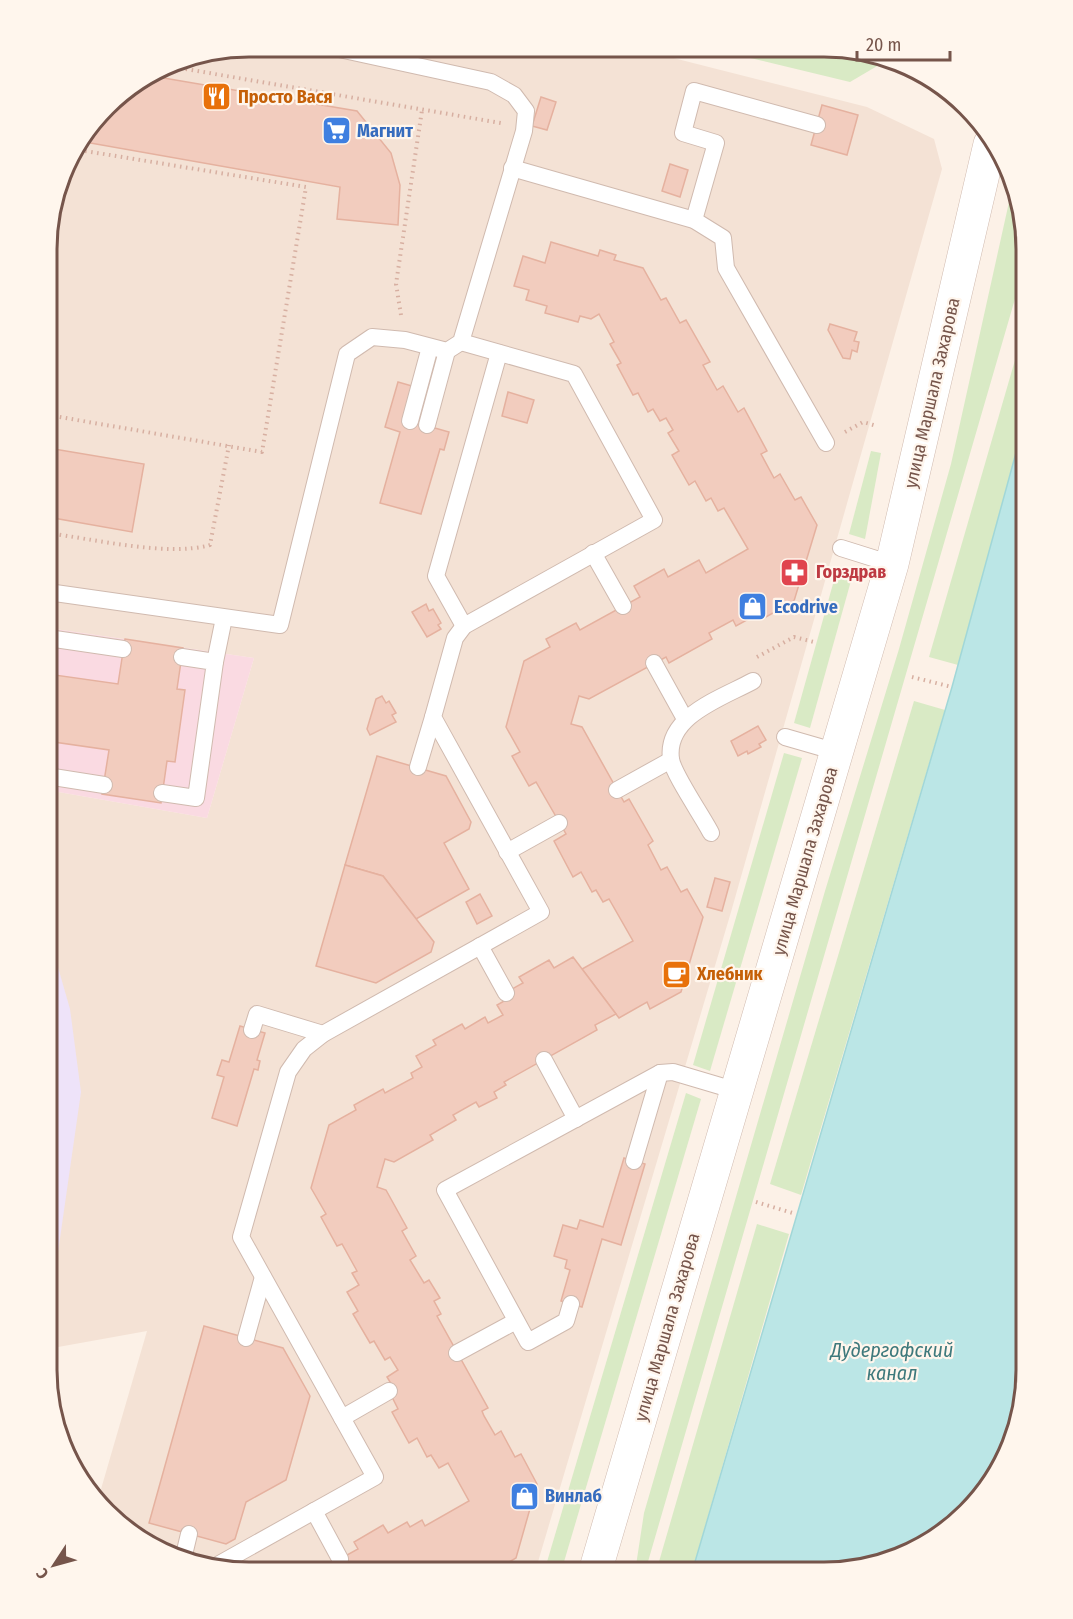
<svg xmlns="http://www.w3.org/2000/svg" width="1073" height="1619" font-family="'Fira Sans Condensed',sans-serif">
<rect width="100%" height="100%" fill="#fcf1e7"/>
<!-- residential -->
<path fill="#f4e2d5" d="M249 47 634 48 867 107 934 139 942 169 731 912 535 1572 223 1571 126 1531 99 1496 147 1331 47 1349V1268L56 1266 58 960 47 929V790L207 818 254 658 48 628V222L73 148 116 96 183 57Z"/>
<!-- education -->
<path fill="#eee3f9" d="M47 929 70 1009 81 1092 56 1266 47 1268Z"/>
<!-- medical -->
<path fill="#fadae2" d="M48 628 254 658 207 818 47 790Z"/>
<!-- green -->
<g fill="#d9eac5">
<path d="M709 48H851L884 62 850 82Z"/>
<path d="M1013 184 1026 261 645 1572H635L644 1513 825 891 899 649 951 464Z"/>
<path d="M1026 322V416L958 665 929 657Z"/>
<path d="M871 451 881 453 865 539 849 534Z"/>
<path d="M838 566 854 570 810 728 794 723Z"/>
<path d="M914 701 945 710 801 1195 770 1184Z"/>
<path d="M784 753 802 758 710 1071 693 1065Z"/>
<path d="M686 1093 701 1099 561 1572H544Z"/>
<path d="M757 1224 789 1234 692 1572H656Z"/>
</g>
<!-- water -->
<path fill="#bbe6e6" stroke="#a1d7d8" stroke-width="1.5" d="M1026 416V1384L992 1483 957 1523 902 1557 825 1572H692L952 687Z"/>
<!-- building -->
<g fill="#f2ccbe" stroke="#e5b19f" stroke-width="1.5">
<path d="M152 76 357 111 391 153 400 185 398 225 337 219 340 187 79 141 116 96Z"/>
<path d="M541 97 556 102 547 130 532 126Z"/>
<path d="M822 105 858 115 847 155 811 145Z"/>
<path d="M670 164 688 170 680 197 662 191Z"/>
<path d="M551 242 598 256 600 250 616 255 614 260 643 268 661 300 666 298 680 323 686 320 710 362 703 365 717 390 723 386 738 412 744 408 767 451 761 454 774 478 780 474 795 500 801 497 817 525 794 601 766 617 763 611 736 626 733 620 709 633 712 639 669 663 666 657 589 699 579 696 571 724 582 727 624 802 629 799 653 841 648 845 661 870 667 867 681 892 687 889 703 917 681 992 650 1009 647 1002 619 1018 582 969 633 941 609 899 603 902 596 890 592 892 581 872 573 877 554 841 566 834 536 782 529 786 512 756 520 752 506 727 524 661 550 647 546 639 576 623 580 630 640 597 634 586 664 569 668 577 699 560 706 573 748 549 724 508 718 511 711 498 706 501 695 481 689 485 672 455 679 451 668 433 673 430 666 418 660 421 653 409 648 412 638 393 633 395 617 365 621 363 610 344 614 342 599 314 591 319 580 316 578 322 545 313 547 306 526 300 529 290 514 286 523 256 545 263Z"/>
<path d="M830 324 857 332 854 341 859 342 857 352 852 350 850 359 843 358 828 330Z"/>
<path d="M398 382 412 386 403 419 449 432 444 450 440 449 421 514 380 503 400 432 385 427Z"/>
<path d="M508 392 534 400 527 423 502 416Z"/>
<path d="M48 448 144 464 132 532 48 517Z"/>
<path d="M426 604 429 611 433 609 441 623 438 625 441 629 427 637 412 612Z"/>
<path d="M125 639 183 648 177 689 185 690 175 762 167 761 161 803 102 794 109 750 47 741 48 674 118 684Z"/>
<path d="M382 696 386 703 389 701 396 713 392 715 396 722 370 735 367 729 376 699Z"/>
<path d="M758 726 766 740 759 744 761 747 748 754 747 751 738 756 731 741Z"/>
<path d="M377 756 446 776 471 822 469 829 444 843 469 889 416 919 383 876 345 865Z"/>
<path d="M345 865 383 876 434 942 431 952 376 983 316 966Z"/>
<path d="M715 878 730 882 722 911 707 907Z"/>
<path d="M480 894 492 916 477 924 466 902Z"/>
<path d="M573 957 616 1014 595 1025 597 1030 504 1082 506 1085 494 1092 497 1098 479 1107 476 1102 453 1115 456 1120 430 1135 433 1140 394 1162 385 1159 377 1187 386 1190 407 1228 402 1231 416 1256 410 1260 424 1283 429 1280 440 1298 434 1301 441 1314 437 1316 488 1408 482 1411 484 1416 495 1435 501 1431 515 1457 521 1454 537 1484 516 1558 492 1572H484L483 1569 477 1572 331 1571 341 1565 338 1560 358 1549 354 1542 383 1525 388 1533 407 1522 410 1527 422 1520 425 1526 469 1501 448 1463 439 1468 431 1455 427 1457 417 1438 409 1443 392 1412 398 1409 389 1391 393 1387 387 1377 398 1370 390 1357 385 1360 374 1341 370 1343 353 1314 358 1311 347 1292 359 1285 352 1273 357 1271 342 1244 337 1246 321 1217 326 1214 311 1188 329 1125 356 1110 354 1105 383 1089 385 1093 413 1078 411 1073 422 1067 416 1056 436 1045 433 1040 462 1024 465 1029 485 1017 488 1023 503 1015 497 1005 506 1000 503 994 523 983 519 977 549 960 554 968Z"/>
<path d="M240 1026 265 1033 257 1060 260 1061 258 1070 254 1069 237 1126 212 1118 224 1077 217 1075 222 1060 229 1062Z"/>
<path d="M624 1158 645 1164 621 1245 602 1239 582 1307 561 1301 570 1270 565 1268 567 1260 554 1256 563 1225 577 1229 580 1220 603 1227Z"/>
<path d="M204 1326 283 1348 310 1396 286 1480 246 1502 235 1539 226 1544 149 1523Z"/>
</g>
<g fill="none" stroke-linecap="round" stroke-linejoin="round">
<defs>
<g id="service">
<path d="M512 168 694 220 723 238 726 268 826 443"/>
<path d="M694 220 716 143 683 133 694 91 817 125"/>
<path d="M410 421 430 347"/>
<path d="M427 425 447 351"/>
<path d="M841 548 892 564"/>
<path d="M593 553 623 606"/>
<path d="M48 592 280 625 347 354 372 337 405 340 447 351 461 342 524 131 526 111 514 95 491 82 330 47"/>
<path d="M464 626 436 576 499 353"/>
<path d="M48 638 123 649"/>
<path d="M215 662 224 618"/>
<path d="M654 663 685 719"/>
<path d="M785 737 837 752"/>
<path d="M418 767 433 717"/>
<path d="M47 776 104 785"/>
<path d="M617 790 671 760"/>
<path d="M162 793 196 798 215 662 182 657"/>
<path d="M711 833C703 817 673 774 671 759 665 716 722 698 753 681"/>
<path d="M507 852 559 823"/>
<path d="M480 946 506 993"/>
<path d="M252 1030 257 1014 323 1034"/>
<path d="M544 1060 576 1119"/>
<path d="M634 1161 660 1073"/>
<path d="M571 1304 566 1321 528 1342 445 1190 660 1073 673 1072 737 1091"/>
<path d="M246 1338 263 1277"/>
<path d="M457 1353 516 1321"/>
<path d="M342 1418 389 1391"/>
<path d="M314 1511 340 1559"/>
<path d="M184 1555 189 1534"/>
<path d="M214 1567 375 1477 241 1237 288 1072 304 1049 323 1034 541 912 433 717 455 638 464 626 654 520 574 374 461 342"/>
</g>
<path id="minor" d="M595 1572 892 564 990 144"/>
</defs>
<!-- service casing -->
<use href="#service" stroke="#d0baaf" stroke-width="18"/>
<!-- minor casing -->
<use href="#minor" stroke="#d0baaf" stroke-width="34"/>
<!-- path -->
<g stroke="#d7afa1" stroke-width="4" stroke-dasharray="1.5 4.5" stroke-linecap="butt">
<path d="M168 66 501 123"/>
<path d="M401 315 396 284 422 110"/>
<path d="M48 415 262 452 306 187 73 149"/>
<path d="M845 432 863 422 877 426"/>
<path d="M48 533C93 539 168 557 210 545L229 445"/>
<path d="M757 657 794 637 814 642"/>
<path d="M912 677 952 687"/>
<path d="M756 1202 796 1214"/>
</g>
<!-- service -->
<use href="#service" stroke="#fff" stroke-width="16"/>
<!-- minor -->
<use href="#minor" stroke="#fff" stroke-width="33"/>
</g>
<!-- icons -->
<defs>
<symbol id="restaurant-square" viewBox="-11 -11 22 22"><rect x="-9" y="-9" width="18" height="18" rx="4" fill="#e8710a" stroke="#fff6ed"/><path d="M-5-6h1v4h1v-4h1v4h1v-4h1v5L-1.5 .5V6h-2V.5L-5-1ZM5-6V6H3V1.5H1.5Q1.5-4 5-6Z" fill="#fff"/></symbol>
<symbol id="supermarket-square" viewBox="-11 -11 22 22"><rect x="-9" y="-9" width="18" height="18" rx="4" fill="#3f7fe0" stroke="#fff6ed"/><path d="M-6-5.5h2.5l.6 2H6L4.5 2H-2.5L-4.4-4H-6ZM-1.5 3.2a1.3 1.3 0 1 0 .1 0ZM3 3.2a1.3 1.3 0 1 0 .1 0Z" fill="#fff"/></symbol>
<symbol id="pharmacy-square" viewBox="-11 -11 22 22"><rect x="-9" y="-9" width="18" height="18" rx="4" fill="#e0444e" stroke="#fff6ed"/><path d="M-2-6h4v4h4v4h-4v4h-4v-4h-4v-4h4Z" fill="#fff"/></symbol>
<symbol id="shop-square" viewBox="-11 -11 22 22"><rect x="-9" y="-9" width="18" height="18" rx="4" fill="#3f7fe0" stroke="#fff6ed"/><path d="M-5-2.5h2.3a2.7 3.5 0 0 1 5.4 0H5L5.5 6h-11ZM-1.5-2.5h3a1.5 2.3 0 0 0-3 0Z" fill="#fff"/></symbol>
<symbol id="cafe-square" viewBox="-11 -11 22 22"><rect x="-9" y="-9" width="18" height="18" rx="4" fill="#e8710a" stroke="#fff6ed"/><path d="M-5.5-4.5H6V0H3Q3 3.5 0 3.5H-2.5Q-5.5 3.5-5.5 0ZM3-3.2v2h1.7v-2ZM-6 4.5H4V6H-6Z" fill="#fff"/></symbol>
</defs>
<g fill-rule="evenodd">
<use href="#restaurant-square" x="200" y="80" width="33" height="33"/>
<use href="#supermarket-square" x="320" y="114" width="33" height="33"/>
<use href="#pharmacy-square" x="778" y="556" width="33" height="33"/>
<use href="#shop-square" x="736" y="590" width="33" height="33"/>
<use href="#cafe-square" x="660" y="958" width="33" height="33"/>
<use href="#shop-square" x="508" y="1480" width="33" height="33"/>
</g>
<g text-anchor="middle" stroke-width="4.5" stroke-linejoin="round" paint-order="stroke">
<!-- food labels -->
<g font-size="18" font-weight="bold" fill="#c56008" stroke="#fff6ed" text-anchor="start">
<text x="238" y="103">Просто Вася</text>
<text x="697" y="980">Хлебник</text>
</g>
<!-- shop labels -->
<g font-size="18" font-weight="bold" fill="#366cbe" stroke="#fff6ed" text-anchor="start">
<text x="357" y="137">Магнит</text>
<text x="774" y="613">Ecodrive</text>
<text x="545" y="1502">Винлаб</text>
</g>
<!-- street labels -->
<g font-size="18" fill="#76554b" stroke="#fff6ed">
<text transform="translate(932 393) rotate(-77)" y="6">улица Маршала Захарова</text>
<text transform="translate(805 861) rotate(-74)" y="6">улица Маршала Захарова</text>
<text transform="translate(667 1327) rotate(-74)" y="6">улица Маршала Захарова</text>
</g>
<!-- health labels -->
<g font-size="18" font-weight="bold" fill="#be3a42" stroke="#fff6ed" text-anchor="start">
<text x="816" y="578">Горздрав</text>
</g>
<!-- water labels -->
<g font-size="20" font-style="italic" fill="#3e797c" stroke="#fff6ed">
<text x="892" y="1357">Дудергофский<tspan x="892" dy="23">канал</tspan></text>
</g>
</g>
<!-- crop -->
<path d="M0 0H1073V1619H0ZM249 57H824A192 192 0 0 1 1016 249V1370A192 192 0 0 1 824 1562H249A192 192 0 0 1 57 1370V249A192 192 0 0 1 249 57Z" fill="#fff6ed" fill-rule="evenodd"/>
<path fill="none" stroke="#76554b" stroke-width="3" d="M249 57H824A192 192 0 0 1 1016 249V1370A192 192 0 0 1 824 1562H249A192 192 0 0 1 57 1370V249A192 192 0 0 1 249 57Z"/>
<!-- north arrow -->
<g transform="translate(54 1565) rotate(234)" stroke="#fff6ed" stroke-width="4.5" paint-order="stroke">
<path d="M0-4.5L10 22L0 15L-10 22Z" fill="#76554b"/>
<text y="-9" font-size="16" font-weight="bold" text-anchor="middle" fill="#76554b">С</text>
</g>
<!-- scale -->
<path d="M857 51v9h93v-9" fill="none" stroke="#76554b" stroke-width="3"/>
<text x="866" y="51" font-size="18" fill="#76554b" stroke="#fff6ed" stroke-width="4.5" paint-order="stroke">20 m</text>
</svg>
